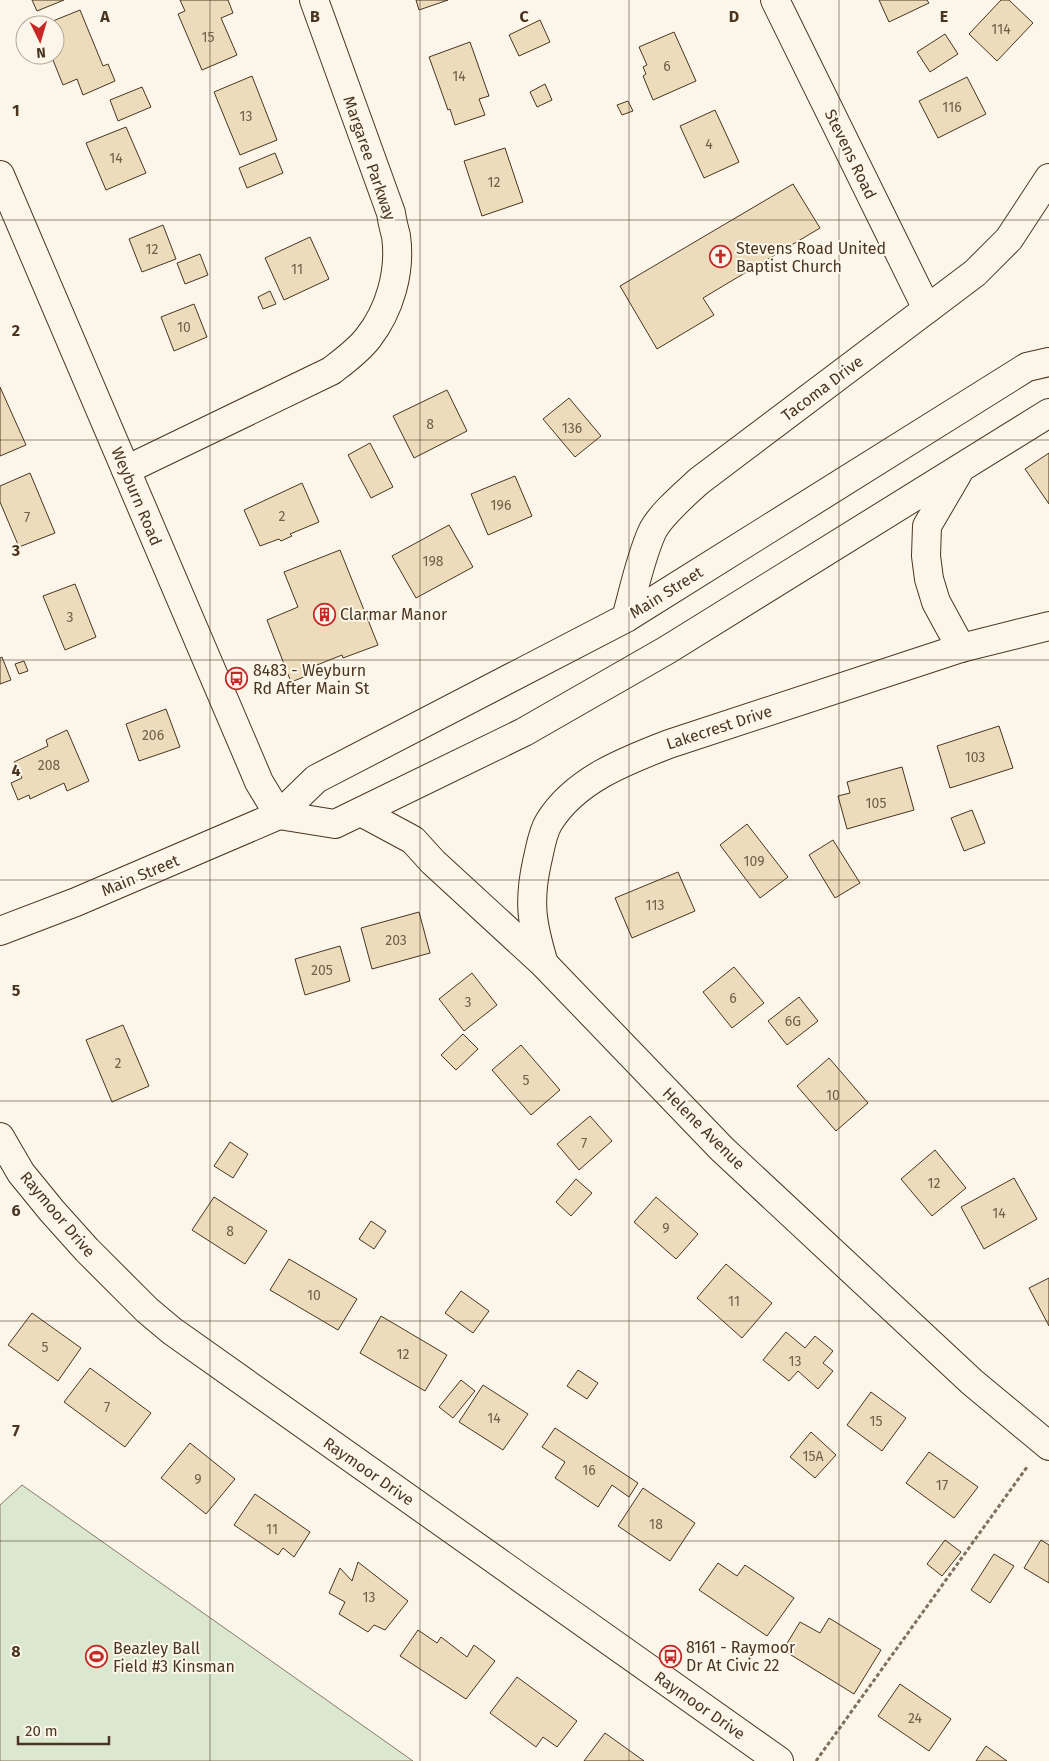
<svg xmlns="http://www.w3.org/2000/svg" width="1049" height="1761" font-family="'Fira Sans',sans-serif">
<rect width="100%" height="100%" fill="#fbf6e9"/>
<!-- green -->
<path fill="#dce7d0" stroke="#887966" d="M22 1485 413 1761H0V1505Z"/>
<!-- building -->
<g fill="#ecdcbc" stroke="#4a3520">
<path d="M32 0H64L37 11Z"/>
<path d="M180 0H228L233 13 221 18 237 55 202 70 178 14 185 11Z"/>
<path d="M416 0H448L419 10Z"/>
<path d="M879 0H927L929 3 889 22Z"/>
<path d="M1001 0H1009L1033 23 997 61 969 34Z"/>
<path d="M80 10 103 66 108 64 115 81 83 95 77 79 63 85 51 55H55V25H43Z"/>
<path d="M540 20 550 42 519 56 509 35Z"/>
<path d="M674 32 696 81 653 100 643 76 646 74 643 67 647 65 639 47Z"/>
<path d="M945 34 958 54 930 72 917 52Z"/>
<path d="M470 42 489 96 479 99 485 115 455 125 450 109 448 110 429 57Z"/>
<path d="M252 76 277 140 240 155 214 92Z"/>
<path d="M967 77 986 114 938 138 919 101Z"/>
<path d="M545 84 552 100 537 107 530 92Z"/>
<path d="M142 87 151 107 118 121 110 100Z"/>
<path d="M628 101 633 111 622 115 617 105Z"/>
<path d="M715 110 739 162 704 178 680 126Z"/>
<path d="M126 127 146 173 106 190 86 143Z"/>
<path d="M505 148 523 202 482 216 464 161Z"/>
<path d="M275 153 283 173 247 188 239 168Z"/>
<path d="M793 184 820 228 703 298 714 315 657 349 620 286Z"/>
<path d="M163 225 176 259 142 272 129 239Z"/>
<path d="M310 237 329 279 284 300 265 258Z"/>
<path d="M200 254 208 275 185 284 177 263Z"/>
<path d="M270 291 276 304 263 309 258 297Z"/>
<path d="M194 304 207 337 174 351 161 317Z"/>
<path d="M0 387 26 445 0 456Z"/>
<path d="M447 390 467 431 414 458 393 416Z"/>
<path d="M569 398 601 436 575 457 543 419Z"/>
<path d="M370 443 393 487 371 498 348 455Z"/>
<path d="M1049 453V504L1025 469Z"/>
<path d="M30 473 55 533 19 547 0 502V486Z"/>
<path d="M515 476 532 516 488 535 471 494Z"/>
<path d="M302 483 319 522 290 534 292 536 281 541 279 539 260 546 244 510Z"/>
<path d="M449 525 473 567 416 598 392 556Z"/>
<path d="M340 550 378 645 343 658 342 655 307 669 309 675 291 682 267 620 298 607 284 572Z"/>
<path d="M75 584 96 637 65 650 43 596Z"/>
<path d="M2 657 11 680 0 684V658Z"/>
<path d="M24 661 28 671 19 674 15 664Z"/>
<path d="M166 709 180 747 139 761 126 724Z"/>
<path d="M999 726 1013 768 950 788 937 746Z"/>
<path d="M67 730 89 781 67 791 64 783 30 799 29 795 18 800 11 783 22 778 14 762 48 746 46 740Z"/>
<path d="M902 767 914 810 847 829 838 796 850 793 847 782Z"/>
<path d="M972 810 985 843 964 851 951 818Z"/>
<path d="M747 824 788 877 760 898 720 845Z"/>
<path d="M833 840 860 883 835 898 809 855Z"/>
<path d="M678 872 695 911 632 938 615 898Z"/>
<path d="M419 912 430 953 372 969 361 928Z"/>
<path d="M340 946 350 981 305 995 295 959Z"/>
<path d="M734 967 764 1003 732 1028 703 992Z"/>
<path d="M472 973 497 1005 464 1031 439 999Z"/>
<path d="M799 997 818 1021 787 1045 768 1021Z"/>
<path d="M123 1025 149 1086 112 1102 86 1040Z"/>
<path d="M463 1034 478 1049 456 1070 441 1055Z"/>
<path d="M521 1045 560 1090 531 1115 492 1070Z"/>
<path d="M829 1058 868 1103 836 1131 797 1086Z"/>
<path d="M590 1116 612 1141 579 1170 557 1144Z"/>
<path d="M230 1142 248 1154 233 1178 214 1166Z"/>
<path d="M935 1150 966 1188 932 1216 901 1179Z"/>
<path d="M1014 1178 1037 1219 984 1249 961 1207Z"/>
<path d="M576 1179 592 1193 571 1216 556 1202Z"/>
<path d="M214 1197 267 1231 245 1264 192 1230Z"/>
<path d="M656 1197 698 1234 676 1259 634 1222Z"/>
<path d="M371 1221 386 1231 374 1249 359 1239Z"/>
<path d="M289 1259 357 1299 338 1330 270 1290Z"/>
<path d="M726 1264 772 1303 742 1338 697 1298Z"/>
<path d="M1049 1278V1326L1029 1288Z"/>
<path d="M461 1291 489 1311 473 1333 445 1313Z"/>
<path d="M32 1313 81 1348 58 1381 8 1345Z"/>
<path d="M381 1316 447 1355 425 1391 360 1353Z"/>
<path d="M786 1332 805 1348 815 1336 833 1351 823 1363 833 1371 818 1389 798 1371 789 1381 763 1360Z"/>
<path d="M90 1368 151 1413 125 1447 64 1402Z"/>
<path d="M578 1370 598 1383 587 1399 567 1386Z"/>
<path d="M461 1380 475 1391 453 1418 439 1407Z"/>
<path d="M483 1385 528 1414 503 1450 459 1422Z"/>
<path d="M871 1392 906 1418 882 1451 847 1425Z"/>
<path d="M555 1428 638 1483 629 1497 612 1485 598 1507 555 1478 565 1462 542 1447Z"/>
<path d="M811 1432 836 1455 815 1478 790 1457Z"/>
<path d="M190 1443 235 1479 206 1514 161 1478Z"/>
<path d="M929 1452 978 1487 954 1518 906 1483Z"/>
<path d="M643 1488 695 1523 670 1561 618 1526Z"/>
<path d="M255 1494 310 1532 294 1557 283 1548 278 1555 234 1525Z"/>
<path d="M945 1540 961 1552 942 1576 927 1564Z"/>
<path d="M1041 1540 1049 1545V1583L1024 1568Z"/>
<path d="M994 1554 1014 1566 990 1603 971 1590Z"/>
<path d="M358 1562 408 1601 385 1630 374 1625 368 1632 339 1614 345 1602 329 1593 340 1568 352 1581Z"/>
<path d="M718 1563 737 1576 745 1565 794 1598 767 1636 699 1590Z"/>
<path d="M829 1618 881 1650 854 1694 783 1650 800 1622 820 1633Z"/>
<path d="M418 1630 437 1643 441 1637 467 1657 474 1645 495 1661 466 1699 400 1656Z"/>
<path d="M517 1677 577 1721 557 1747 543 1737 536 1747 490 1713Z"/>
<path d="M900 1684 951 1719 929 1751 878 1716Z"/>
<path d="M605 1733 644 1761H584Z"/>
<path d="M986 1746 1007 1761H976Z"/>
</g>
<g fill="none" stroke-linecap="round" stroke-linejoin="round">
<defs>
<g id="minor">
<path d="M775 0 927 309"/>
<path d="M0 175 254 770 259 782 279 815"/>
<path d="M126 470 331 371C344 361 358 351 368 338 390 310 401 271 396 236 394 228 392 221 391 213L314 0"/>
<path d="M626 618C634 590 640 559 652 532 660 515 685 494 699 481L975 273 1009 239 1049 178"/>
<path d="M361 812 413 840 433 862 544 964 722 1149 972 1382 1049 1446"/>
<path d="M544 964C532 924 528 903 537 862 540 850 542 833 549 822 575 780 625 761 669 744L961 648 1049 626"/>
<path d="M0 1137 21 1173 52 1211 87 1250 147 1310 172 1331 779 1761"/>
</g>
<g id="primary">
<path d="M958 473 927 526 926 556 929 579 936 602 961 648"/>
<path d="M279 815 335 824 524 732 667 650 1049 413"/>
<path d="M0 931 76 902 279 815 316 779 626 618 1027 367 1049 362"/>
</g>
</defs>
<!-- minor casing -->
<use href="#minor" stroke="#4a3520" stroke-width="30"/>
<!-- primary casing -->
<use href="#primary" stroke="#4a3520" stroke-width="30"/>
<!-- path -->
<path stroke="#7f6f5c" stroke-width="3" stroke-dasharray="4 2.5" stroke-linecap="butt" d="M816 1761 1027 1467"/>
<!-- minor -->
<use href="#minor" stroke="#fbf6e9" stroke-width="28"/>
<!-- primary -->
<use href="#primary" stroke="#fbf6e9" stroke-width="28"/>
</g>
<!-- grid -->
<path fill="none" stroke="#4a3520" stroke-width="1" stroke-opacity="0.55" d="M210 0V1761M420 0V1761M629 0V1761M839 0V1761M0 220H1049M0 440H1049M0 660H1049M0 880H1049M0 1101H1049M0 1321H1049M0 1541H1049"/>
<!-- icons -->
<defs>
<symbol id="church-ring" viewBox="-11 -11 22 22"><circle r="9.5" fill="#fbf6e9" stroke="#c62828" stroke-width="1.5"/><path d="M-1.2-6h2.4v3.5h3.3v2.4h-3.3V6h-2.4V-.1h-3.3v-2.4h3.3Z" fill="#c62828"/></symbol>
<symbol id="building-ring" viewBox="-11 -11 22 22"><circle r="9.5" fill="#fbf6e9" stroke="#c62828" stroke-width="1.5"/><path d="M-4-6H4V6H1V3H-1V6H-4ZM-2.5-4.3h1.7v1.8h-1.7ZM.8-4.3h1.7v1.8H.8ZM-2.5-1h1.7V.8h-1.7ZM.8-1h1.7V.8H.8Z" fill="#c62828"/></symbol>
<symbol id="bus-ring" viewBox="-11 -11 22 22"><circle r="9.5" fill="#fbf6e9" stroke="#c62828" stroke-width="1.5"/><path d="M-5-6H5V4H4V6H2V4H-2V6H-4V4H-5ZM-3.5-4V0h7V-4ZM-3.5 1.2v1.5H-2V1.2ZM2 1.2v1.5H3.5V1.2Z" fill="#c62828"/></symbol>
<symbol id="stadium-ring" viewBox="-11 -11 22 22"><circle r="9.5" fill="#fbf6e9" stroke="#c62828" stroke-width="1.5"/><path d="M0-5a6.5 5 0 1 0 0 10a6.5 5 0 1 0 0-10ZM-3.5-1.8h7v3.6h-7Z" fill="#c62828"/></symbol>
</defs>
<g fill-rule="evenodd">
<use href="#church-ring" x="708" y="244" width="25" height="25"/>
<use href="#building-ring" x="312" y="602" width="25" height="25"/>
<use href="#bus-ring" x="224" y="666" width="25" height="25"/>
<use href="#bus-ring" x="658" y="1644" width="25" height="25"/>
<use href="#stadium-ring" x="84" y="1644" width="25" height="25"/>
</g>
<g text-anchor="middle" stroke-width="4" stroke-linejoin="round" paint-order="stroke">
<!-- number labels -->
<g font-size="14" fill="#725f47">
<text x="1001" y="34">114</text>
<text x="208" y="42">15</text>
<text x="667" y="71">6</text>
<text x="459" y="81">14</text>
<text x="952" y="112">116</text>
<text x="246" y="121">13</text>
<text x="709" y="149">4</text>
<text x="116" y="163">14</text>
<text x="494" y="187">12</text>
<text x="152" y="254">12</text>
<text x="297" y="274">11</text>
<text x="184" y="332">10</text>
<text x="430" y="429">8</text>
<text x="572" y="433">136</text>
<text x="501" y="510">196</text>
<text x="282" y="521">2</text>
<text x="27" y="522">7</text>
<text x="433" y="566">198</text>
<text x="70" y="622">3</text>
<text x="153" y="740">206</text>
<text x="975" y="762">103</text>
<text x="49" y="770">208</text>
<text x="876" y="808">105</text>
<text x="754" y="866">109</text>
<text x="655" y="910">113</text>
<text x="396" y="945">203</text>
<text x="322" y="975">205</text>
<text x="733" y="1003">6</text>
<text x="468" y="1007">3</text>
<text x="793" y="1026">6G</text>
<text x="118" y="1068">2</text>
<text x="526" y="1085">5</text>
<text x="833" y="1100">10</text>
<text x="584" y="1148">7</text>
<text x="934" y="1188">12</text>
<text x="999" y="1218">14</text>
<text x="666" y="1233">9</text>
<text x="230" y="1236">8</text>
<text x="314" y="1300">10</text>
<text x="734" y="1306">11</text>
<text x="45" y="1352">5</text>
<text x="403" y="1359">12</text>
<text x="795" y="1366">13</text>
<text x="107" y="1412">7</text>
<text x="494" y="1423">14</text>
<text x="876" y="1426">15</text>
<text x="813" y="1461">15A</text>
<text x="589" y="1475">16</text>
<text x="198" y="1484">9</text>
<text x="942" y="1490">17</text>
<text x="656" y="1529">18</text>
<text x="272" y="1534">11</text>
<text x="369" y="1602">13</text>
<text x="915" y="1723">24</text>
</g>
<!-- street labels -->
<g font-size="16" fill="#4a3520" stroke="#fbf6e9">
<text transform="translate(851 154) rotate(64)" y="6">Stevens Road</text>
<text transform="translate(370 158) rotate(71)" y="6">Margaree Parkway</text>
<text transform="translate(822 388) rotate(-37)" y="6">Tacoma Drive</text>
<text transform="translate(137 496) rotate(67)" y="6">Weyburn Road</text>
<text transform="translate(666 592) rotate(-32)" y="6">Main Street</text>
<text transform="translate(719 727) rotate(-18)" y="6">Lakecrest Drive</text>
<text transform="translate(140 875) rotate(-23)" y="6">Main Street</text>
<text transform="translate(704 1128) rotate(45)" y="6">Helene Avenue</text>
<text transform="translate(58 1214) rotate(50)" y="6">Raymoor Drive</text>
<text transform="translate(369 1471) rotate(35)" y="6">Raymoor Drive</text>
<text transform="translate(700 1705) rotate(35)" y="6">Raymoor Drive</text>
</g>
<!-- poi labels -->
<g font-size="16" fill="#4a3520" stroke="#fbf6e9" text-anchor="start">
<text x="736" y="254">Stevens Road United<tspan x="736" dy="18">Baptist Church</tspan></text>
<text x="340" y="620">Clarmar Manor</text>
<text x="253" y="676">8483 - Weyburn<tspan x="253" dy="18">Rd After Main St</tspan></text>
<text x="686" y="1653">8161 - Raymoor<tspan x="686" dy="18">Dr At Civic 22</tspan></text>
<text x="113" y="1654">Beazley Ball<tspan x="113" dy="18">Field #3 Kinsman</tspan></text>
</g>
</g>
<g font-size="16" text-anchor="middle" font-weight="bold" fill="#4a3520" stroke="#fbf6e9" stroke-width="4" stroke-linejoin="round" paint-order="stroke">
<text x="105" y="22">A</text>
<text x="315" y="22">B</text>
<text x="524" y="22">C</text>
<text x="734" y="22">D</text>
<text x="944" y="22">E</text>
<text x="16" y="116">1</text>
<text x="16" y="336">2</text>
<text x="16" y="556">3</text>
<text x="16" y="776">4</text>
<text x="16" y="996">5</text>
<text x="16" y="1216">6</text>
<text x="16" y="1436">7</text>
<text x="16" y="1657">8</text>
</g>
<!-- north arrow -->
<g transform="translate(40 40) rotate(175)"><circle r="24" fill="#fbf6e9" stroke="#b4a999"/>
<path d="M0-4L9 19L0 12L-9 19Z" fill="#c62828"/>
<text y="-8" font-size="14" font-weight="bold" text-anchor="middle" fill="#4a3520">N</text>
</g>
<!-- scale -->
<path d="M18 1736v8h91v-8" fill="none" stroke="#4a3520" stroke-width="2.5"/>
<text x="25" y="1736" font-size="15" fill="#4a3520" stroke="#fbf6e9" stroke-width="4" paint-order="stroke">20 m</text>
</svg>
